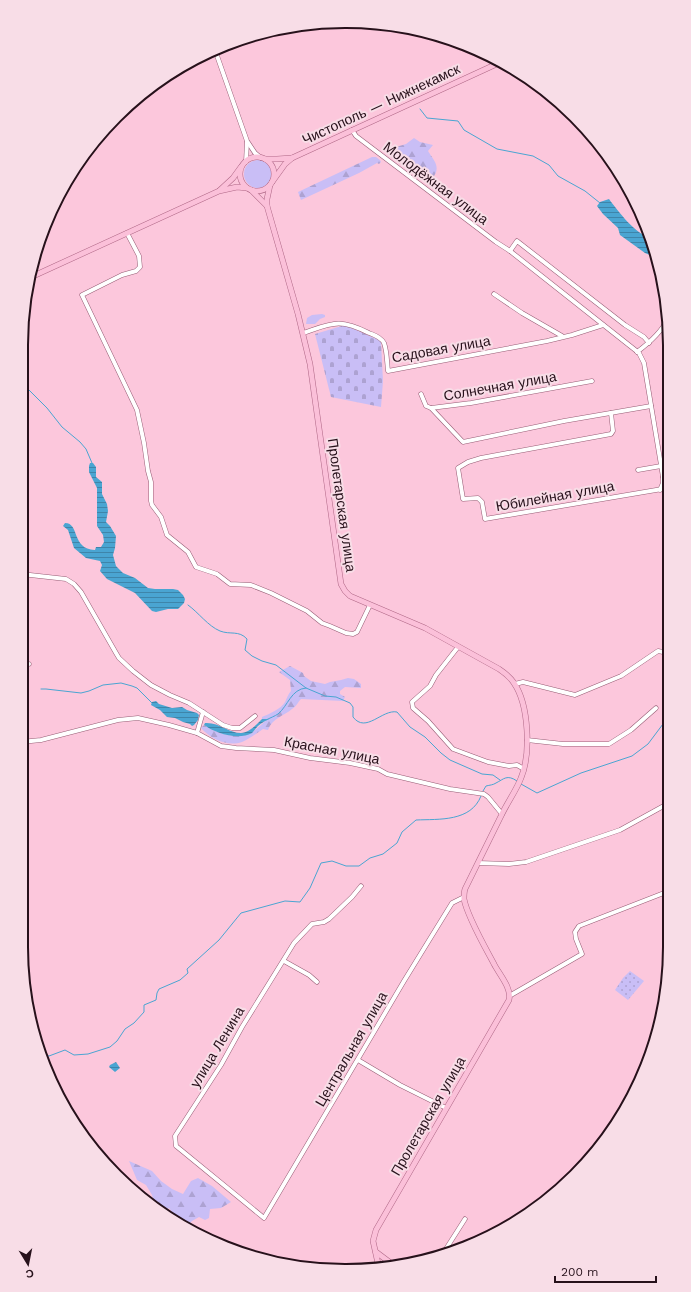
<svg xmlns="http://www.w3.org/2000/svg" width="691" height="1292" font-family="'Work Sans',sans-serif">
<defs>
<pattern id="forest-firs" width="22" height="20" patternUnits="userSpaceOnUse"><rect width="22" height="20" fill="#c9bef6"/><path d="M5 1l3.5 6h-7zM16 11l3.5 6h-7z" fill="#ada2d2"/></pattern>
<pattern id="cemetery-stones" width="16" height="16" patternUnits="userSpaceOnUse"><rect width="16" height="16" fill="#c9bef6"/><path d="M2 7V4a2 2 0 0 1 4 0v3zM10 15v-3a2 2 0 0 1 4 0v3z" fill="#ada2d2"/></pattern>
<pattern id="park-dots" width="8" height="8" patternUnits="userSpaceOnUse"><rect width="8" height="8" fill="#c9bef6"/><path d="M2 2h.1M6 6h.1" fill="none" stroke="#ada2d2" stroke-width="1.8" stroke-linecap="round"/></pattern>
<pattern id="water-rules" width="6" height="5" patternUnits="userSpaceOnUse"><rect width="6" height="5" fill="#4aa5d2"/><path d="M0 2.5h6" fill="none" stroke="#3e85aa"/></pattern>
</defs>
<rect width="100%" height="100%" fill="#fcc7dc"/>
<!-- grass -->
<g fill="#c9bef6">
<circle cx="258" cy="174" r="14"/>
<path d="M667 303V315L664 323 661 306Z"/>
<path d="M322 314 325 315V317L320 319 315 324H306L307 318 312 315Z"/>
</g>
<!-- forest -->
<g fill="url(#forest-firs)">
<path d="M414 138 420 142 433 145 428 151C435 162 442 168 431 180H423L392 155 396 147 406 144Z"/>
<path d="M372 157H376L380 160 381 162 379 164 377 163 359 173 301 200 298 192Z"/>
<path d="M290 666 303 673 304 676 311 681 325 684 330 682 341 680 348 678 354 679 361 684V688L345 687 340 691V694L345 697 343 701 301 699C298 702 296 707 292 709 284 716 272 718 268 730L263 729C257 733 248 740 242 742 227 747 211 739 201 728L204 725C216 733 236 740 250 733 256 731 262 723 268 719H262V717C269 714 281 709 285 702 287 698 288 694 291 691L290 680 279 672Z"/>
<path d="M129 1161 152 1171 161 1181 172 1189 183 1194 191 1181 198 1178 212 1186 231 1202 221 1208 210 1209 209 1218 205 1220 199 1217 192 1221 187 1226 178 1221 166 1217 172 1212 169 1208 162 1214 155 1206 152 1195 146 1185 137 1180Z"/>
</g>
<!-- cemetery -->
<path fill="url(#cemetery-stones)" d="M345 325 379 340 381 342 383 381 381 407 331 397 315 334Z"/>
<!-- park -->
<path fill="url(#park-dots)" d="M630 971 644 981 628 1000 615 990 623 978Z"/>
<!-- water -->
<g fill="url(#water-rules)">
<path d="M609 199C618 211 636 235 651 238L657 258 645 253 620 235 618 228 603 214 597 206 600 202Z"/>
<path d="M90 463H93L96 467V477L102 482V494L107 504 108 511 106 522 110 526 116 536 115 548 113 555 116 566 123 573 135 578 148 588 155 589H173L178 590 183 595 185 599 184 603 178 609H168L156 612 152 611 135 593 107 579 100 571 102 565 100 561 86 558 74 548 68 530 63 526 65 523C80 523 71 549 95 550L96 547H101L104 542 103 535 97 526V488L89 472V466Z"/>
<path d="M156 701 159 704 172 708 182 707 187 710 197 713 199 715 198 720 194 725 192 726 190 724 183 722 175 718 167 717 160 710 151 705 152 702Z"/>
<path d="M262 719H269C265 721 261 723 258 726 256 728 254 731 252 733 238 741 215 733 204 725L205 723C219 722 229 733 241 733 249 733 257 724 262 719Z"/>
<path d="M116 1062 120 1068 115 1072 109 1067 110 1065Z"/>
</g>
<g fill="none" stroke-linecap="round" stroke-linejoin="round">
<!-- stream -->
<g stroke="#4aa5d2" stroke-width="1">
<path d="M420 109 427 118 458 121 464 130 497 149 533 156 549 165 558 176 585 191 600 203"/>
<path d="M22 356 25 384 28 389 47 408 62 427 80 442 86 449 92 463"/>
<path d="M188 605C199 613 208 626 220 631 230 635 239 630 247 639L245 650 252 656 262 661 276 665 306 688 325 696 336 697 350 703 353 707V717C366 734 382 709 397 712L410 727 425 737 441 753 450 760 482 774 493 775 500 780"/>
<path d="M41 689H46L81 693 89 691 103 685 121 683 132 686 137 688 152 703"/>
<path d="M266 720C270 718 275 716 278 714 288 706 291 689 306 688"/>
<path d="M521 784 537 793 581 773 632 756 648 744 669 716"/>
<path d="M483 791 486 786C490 785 493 785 496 783 504 779 507 774 517 781"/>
<path d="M41 1055 49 1056 65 1050 74 1055 88 1054 110 1047 117 1041 125 1029 134 1023 144 1012V1005L156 1000 157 993 159 989 180 980 188 973 187 969 219 940 241 913 285 901 300 902 310 888 321 863 332 861 346 866H359L370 858 383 854 397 843 402 832 416 820C439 819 471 822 481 796"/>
</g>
<defs>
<g id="minor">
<path d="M215 50 247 141 255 153 261 158"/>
<path d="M352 130 356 136 496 242 510 251 639 353 644 363 663 477 668 482"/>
<path d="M246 162 247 142"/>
<path d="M127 233 139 256 140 267 136 271 122 275 82 295 137 410 144 443 148 471 151 482V501L152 505 161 517 167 535 188 552 196 567 217 574 230 584 251 585 271 593 307 611 322 623 330 626 346 633 353 634 357 632 370 605"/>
<path d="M510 251 517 241 625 325 644 337 649 343"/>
<path d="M494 294 522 313 562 336"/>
<path d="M303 333C333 323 339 318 369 333 374 335 381 337 384 343 387 351 387 362 388 371L547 341 572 335 603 325"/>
<path d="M637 352C649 343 661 333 667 320"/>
<path d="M421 394 426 406 431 408 463 442 564 421 651 406"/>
<path d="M431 408 471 403 592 381"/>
<path d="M611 413 613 431 611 434 481 458 468 462 458 468 463 499 478 498 482 502 485 519 668 488"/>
<path d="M638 470 661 466"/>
<path d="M660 490 663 483V477"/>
<path d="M21 574 66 579 74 584 81 592 116 653 119 658 133 671 151 685 170 695 189 703 223 725 232 728H240L255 716"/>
<path d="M458 647 436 675 430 686 412 702 413 708 428 721 453 749 488 762 509 766 517 765 524 769"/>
<path d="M21 664H29"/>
<path d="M515 684 523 682 575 695 621 676 658 651 668 653"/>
<path d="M197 733 203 712"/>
<path d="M527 740 563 744H609L631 730 656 708"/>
<path d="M21 742 41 740 118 720 138 718 169 725 197 733 221 746 236 748 274 750 310 758 350 763 378 769 387 774 450 789 484 794 488 797 502 814"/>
<path d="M478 863 509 864 526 862 620 830 669 803"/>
<path d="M361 886 352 897 329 919 324 922 312 924 294 943 242 1027 221 1065 175 1136 176 1146 181 1150 264 1218 404 981 452 903 464 897"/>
<path d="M284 961 309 975 317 982"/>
<path d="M511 995 582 954 576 939 575 932 579 926 669 891"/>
<path d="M358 1060 400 1085 446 1108"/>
<path d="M444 1252 465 1219"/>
</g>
<g id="major">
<circle cx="257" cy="174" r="17"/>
<path d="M265 159H277L292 158"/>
<path d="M272 182 285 164 292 158 501 62"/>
<path d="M270 185 267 199V206L298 314 310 364 341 584 345 591 350 596 425 628 499 669C505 673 510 677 514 683 529 705 531 754 521 778 516 791 507 803 501 816 489 840 477 865 465 889 464 892 464 896 464 899 467 916 485 947 494 964 499 974 512 988 509 1000L376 1230 373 1241 379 1268"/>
<path d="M220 190 233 178 241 167"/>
<path d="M251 190 267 206"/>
<path d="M29 278 219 191 237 187 247 188"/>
<path d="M376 1252 392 1264"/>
</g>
</defs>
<!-- minor casing -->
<use href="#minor" stroke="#975d75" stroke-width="5"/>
<!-- major casing -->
<use href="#major" stroke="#af6786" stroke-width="6"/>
<!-- minor -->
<use href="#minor" stroke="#fff" stroke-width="4"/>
<!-- major -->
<use href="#major" stroke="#fbc0d9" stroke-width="5"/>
</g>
<g text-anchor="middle" stroke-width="4" stroke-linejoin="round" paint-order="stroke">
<!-- street labels -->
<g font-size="14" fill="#27111b" stroke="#f8dde7">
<text transform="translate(381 104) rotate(-25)" y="5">Чистополь — Нижнекамск</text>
<text transform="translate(436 183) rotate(37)" y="5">Молодёжная улица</text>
<text transform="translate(441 349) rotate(-10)" y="5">Садовая улица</text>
<text transform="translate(500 386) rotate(-10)" y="5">Солнечная улица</text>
<text transform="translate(555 496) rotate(-10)" y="5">Юбилейная улица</text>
<text transform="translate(342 505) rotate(82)" y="5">Пролетарская улица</text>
<text transform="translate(332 750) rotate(11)" y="5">Красная улица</text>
<text transform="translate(217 1047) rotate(-59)" y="5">улица Ленина</text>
<text transform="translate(351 1049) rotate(-60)" y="5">Центральная улица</text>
<text transform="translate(428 1116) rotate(-60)" y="5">Пролетарская улица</text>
</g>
</g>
<!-- crop -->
<path d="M0 0H691V1292H0ZM345 28H346A317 317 0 0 1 663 345V947A317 317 0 0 1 346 1264H345A317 317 0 0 1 28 947V345A317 317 0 0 1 345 28Z" fill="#f8dde7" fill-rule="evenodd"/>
<path fill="none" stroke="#27111b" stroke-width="2" d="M345 28H346A317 317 0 0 1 663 345V947A317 317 0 0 1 346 1264H345A317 317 0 0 1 28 947V345A317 317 0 0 1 345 28Z"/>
<!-- north arrow -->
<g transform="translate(28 1264) rotate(170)" stroke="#f8dde7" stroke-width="3" paint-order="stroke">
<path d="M0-3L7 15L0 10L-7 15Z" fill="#27111b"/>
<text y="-6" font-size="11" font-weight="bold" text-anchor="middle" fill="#27111b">С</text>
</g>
<!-- scale -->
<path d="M555 1276v6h101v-6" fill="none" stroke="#27111b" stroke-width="2"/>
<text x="561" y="1276" font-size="12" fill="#27111b" stroke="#f8dde7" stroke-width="3" paint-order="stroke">200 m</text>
</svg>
